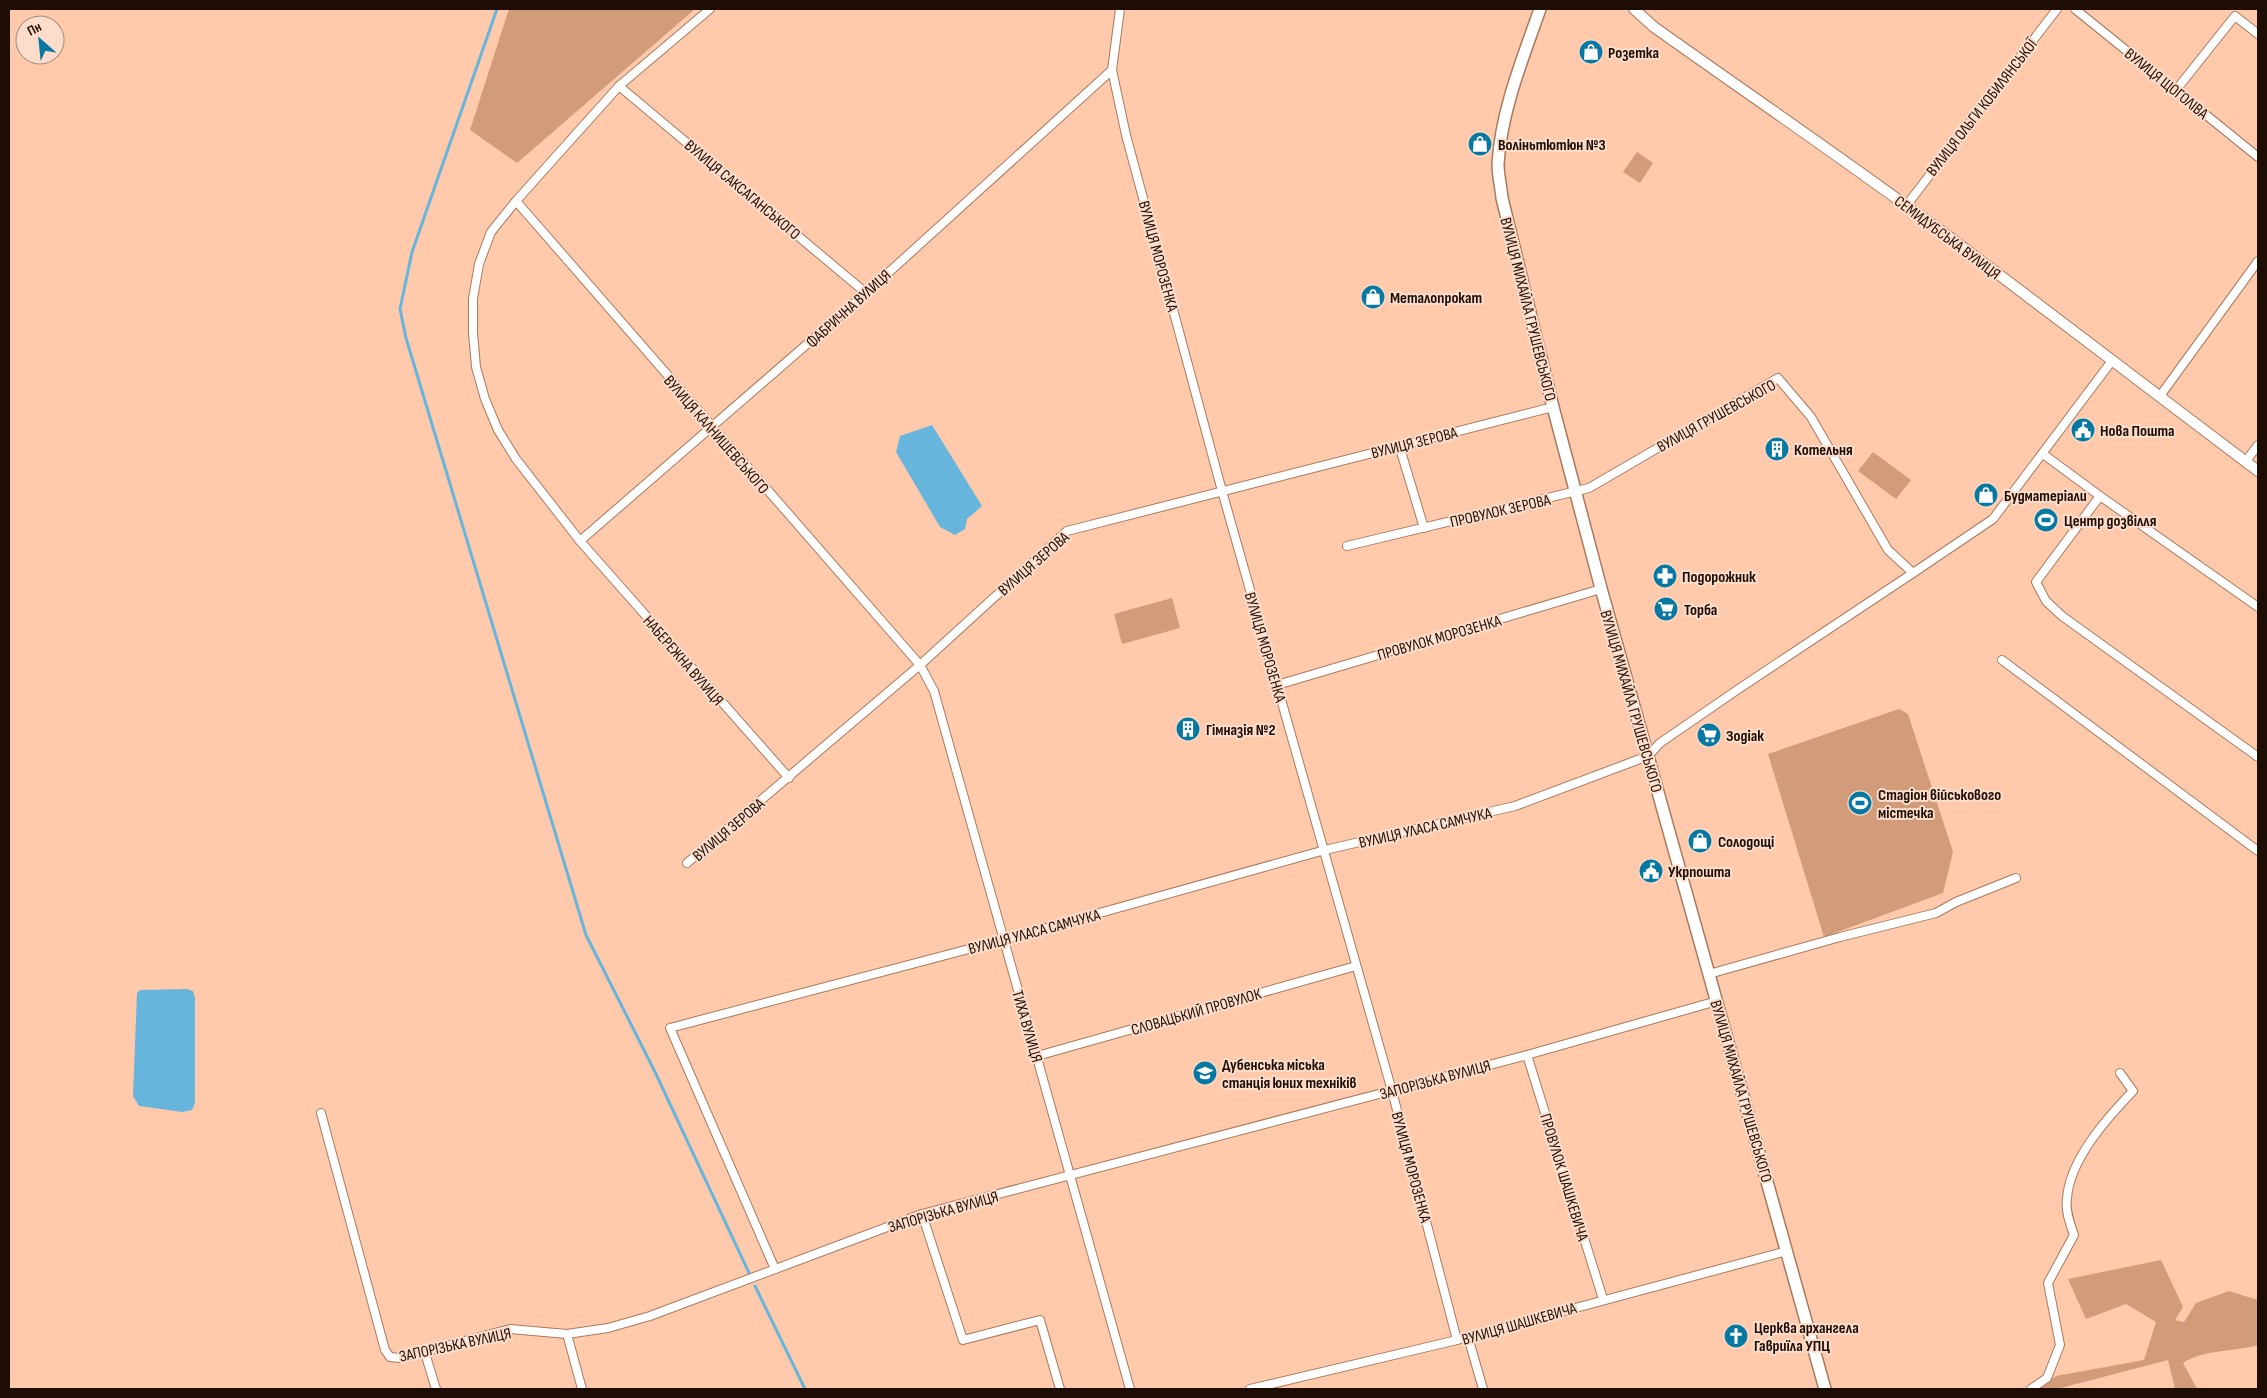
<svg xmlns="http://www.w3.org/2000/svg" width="2267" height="1398" font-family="'Sofia Sans Condensed',sans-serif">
<rect width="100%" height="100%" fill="#fecaab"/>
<!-- green -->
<g fill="#d29b7a">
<path d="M509 9H695L517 163 470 130Z"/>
<path d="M1637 152 1653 163 1640 183 1623 172Z"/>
<path d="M1873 452 1911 480 1896 499 1858 471Z"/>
<path d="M1172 598 1180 628 1122 644 1114 614Z"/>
<path d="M1899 709 1908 714 1953 852 1943 893 1824 937 1768 754Z"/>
<path d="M2161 1260 2183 1307 2175 1320 2184 1322 2196 1303 2229 1291 2258 1300V1345C2234 1352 2204 1349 2183 1363L2197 1389H2175L2168 1360 2057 1389H2036L2056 1376 2144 1360 2156 1322 2126 1304 2086 1319 2068 1279Z"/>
</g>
<!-- water -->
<g fill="#67b5dc">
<path d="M932 425 982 506 967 519 965 529 955 535 940 527 896 452 900 436Z"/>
<path d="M187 989 193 991 195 998V1103L192 1110 182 1112 139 1106 133 1096 137 993 140 990Z"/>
</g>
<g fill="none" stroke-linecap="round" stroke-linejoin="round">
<!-- stream -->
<g stroke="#67b5dc" stroke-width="3">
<path d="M497 9 412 252 400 309 406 338 586 935 655 1072 750 1275"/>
<path d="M755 1286 805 1389"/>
</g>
<defs>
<g id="minor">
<path d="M710 9 619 86 516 201 491 232 479 264 473 299V333L476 367 485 399 498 430 516 459 580 541 789 778"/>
<path d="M1120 9 1112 70 1126 135 1222 491 1392 1091 1457 1340"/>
<path d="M2075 9 2258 157"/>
<path d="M619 86 866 293"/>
<path d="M2176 90 2235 16 2258 34"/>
<path d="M516 201 920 665 934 691 1130 1389"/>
<path d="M1906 206 2057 9"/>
<path d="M2160 396 2258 261"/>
<path d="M1399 445 1424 528"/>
<path d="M2043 454 2100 496 2258 607"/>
<path d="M2246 461 2258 445"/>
<path d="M2100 496 2036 582 2046 601 2062 616 2258 757"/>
<path d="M580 541 866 293 1112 70"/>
<path d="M1913 573 1993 519 2111 362"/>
<path d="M2002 660 2258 851"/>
<path d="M1277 685 1601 589"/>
<path d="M687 863 920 665 1067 531 1553 407"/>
<path d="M1709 974 1840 937 1936 913 1956 902 2016 878"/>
<path d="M1527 1055 1603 1299"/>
<path d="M1037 1056 1356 966"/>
<path d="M321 1113 385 1350 390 1357 400 1358 510 1329 567 1334 608 1328 650 1316 922 1214 1527 1055 1717 1001"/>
<path d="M922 1214 963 1340 1040 1320 1060 1389"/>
<path d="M775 1269 670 1028 1003 940 1325 850 1515 806 1648 756 1660 743 1740 688 1913 573 1888 550 1811 417 1778 378 1589 488 1347 546"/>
<path d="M567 1334 582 1389"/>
<path d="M1468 1337 1483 1389"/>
<path d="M425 1353 436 1389"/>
<path d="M1250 1389 1457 1340 1787 1251"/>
<path d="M2031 1389 2047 1378 2060 1345 2048 1283 2074 1235C2070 1224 2065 1210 2067 1198 2070 1159 2107 1118 2133 1091L2120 1073"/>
</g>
<path id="tertiary" d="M1634 9 1654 27C1755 99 1857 168 1956 242 2057 318 2157 395 2258 471"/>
<path id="secondary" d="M1540 9C1523 58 1501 111 1498 164 1498 175 1501 187 1502 198L1553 407 1602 592 1825 1389"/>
</defs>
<!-- minor casing -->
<use href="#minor" stroke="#a9795d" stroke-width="10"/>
<!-- tertiary casing -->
<use href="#tertiary" stroke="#a9795d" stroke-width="12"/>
<!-- secondary casing -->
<use href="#secondary" stroke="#a9795d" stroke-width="14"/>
<!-- minor -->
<use href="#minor" stroke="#fff" stroke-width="8"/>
<!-- tertiary -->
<use href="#tertiary" stroke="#fff" stroke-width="10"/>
<!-- secondary -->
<use href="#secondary" stroke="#fff" stroke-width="11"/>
</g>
<!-- icons -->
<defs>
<symbol id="shop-disc" viewBox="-11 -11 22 22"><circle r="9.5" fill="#0778a2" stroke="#fcdcca"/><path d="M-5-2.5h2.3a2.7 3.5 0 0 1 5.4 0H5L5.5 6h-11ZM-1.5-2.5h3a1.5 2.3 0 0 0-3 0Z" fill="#fff"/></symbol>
<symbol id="civic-disc" viewBox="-11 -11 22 22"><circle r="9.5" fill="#0778a2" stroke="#fcdcca"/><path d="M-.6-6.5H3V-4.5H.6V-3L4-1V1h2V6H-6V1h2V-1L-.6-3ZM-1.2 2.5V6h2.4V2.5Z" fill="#fff"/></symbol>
<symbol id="building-disc" viewBox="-11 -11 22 22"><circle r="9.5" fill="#0778a2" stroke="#fcdcca"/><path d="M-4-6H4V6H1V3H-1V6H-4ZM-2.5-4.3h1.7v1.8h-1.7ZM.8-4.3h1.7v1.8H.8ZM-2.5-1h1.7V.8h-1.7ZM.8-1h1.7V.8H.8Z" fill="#fff"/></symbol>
<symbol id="stadium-disc" viewBox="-11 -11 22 22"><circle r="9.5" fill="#0778a2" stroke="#fcdcca"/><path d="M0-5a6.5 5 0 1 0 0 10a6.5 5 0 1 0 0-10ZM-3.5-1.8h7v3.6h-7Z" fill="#fff"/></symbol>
<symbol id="pharmacy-disc" viewBox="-11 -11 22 22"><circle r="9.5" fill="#0778a2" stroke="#fcdcca"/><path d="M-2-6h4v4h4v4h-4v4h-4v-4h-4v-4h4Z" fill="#fff"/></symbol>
<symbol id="supermarket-disc" viewBox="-11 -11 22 22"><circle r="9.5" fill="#0778a2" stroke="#fcdcca"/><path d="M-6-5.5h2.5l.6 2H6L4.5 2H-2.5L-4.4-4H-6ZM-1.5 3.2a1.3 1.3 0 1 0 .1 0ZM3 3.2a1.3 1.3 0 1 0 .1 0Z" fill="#fff"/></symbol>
<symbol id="school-disc" viewBox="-11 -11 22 22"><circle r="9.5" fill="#0778a2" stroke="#fcdcca"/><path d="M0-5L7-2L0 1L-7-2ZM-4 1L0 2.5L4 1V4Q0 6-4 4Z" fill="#fff"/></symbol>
<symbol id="church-disc" viewBox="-11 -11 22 22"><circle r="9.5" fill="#0778a2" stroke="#fcdcca"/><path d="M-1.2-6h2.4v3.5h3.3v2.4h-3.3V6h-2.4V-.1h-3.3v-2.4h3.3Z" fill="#fff"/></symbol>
</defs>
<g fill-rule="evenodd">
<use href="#shop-disc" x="1577" y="38" width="28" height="28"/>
<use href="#shop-disc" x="1466" y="130" width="28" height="28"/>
<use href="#shop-disc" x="1359" y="283" width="28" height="28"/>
<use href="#civic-disc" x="2069" y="416" width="28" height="28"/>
<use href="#building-disc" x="1763" y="435" width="28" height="28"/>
<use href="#shop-disc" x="1972" y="481" width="28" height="28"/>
<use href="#stadium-disc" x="2032" y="506" width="28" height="28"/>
<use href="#pharmacy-disc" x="1651" y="562" width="28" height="28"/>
<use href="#supermarket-disc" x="1652" y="595" width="28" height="28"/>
<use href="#building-disc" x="1174" y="715" width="28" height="28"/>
<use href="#supermarket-disc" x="1695" y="721" width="28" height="28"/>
<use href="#stadium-disc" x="1846" y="789" width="28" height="28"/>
<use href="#shop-disc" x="1686" y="827" width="28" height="28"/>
<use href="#civic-disc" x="1637" y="857" width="28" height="28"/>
<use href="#school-disc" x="1191" y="1059" width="28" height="28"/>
<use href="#church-disc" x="1722" y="1322" width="28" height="28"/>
</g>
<g text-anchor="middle" stroke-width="4" stroke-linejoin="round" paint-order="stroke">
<!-- poi labels -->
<g font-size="16" font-weight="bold" fill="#1e0d03" stroke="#fcdcca" text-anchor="start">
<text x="1608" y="58">Розетка</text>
<text x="1498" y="150">Воліньтютюн №3</text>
<text x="1390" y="303">Металопрокат</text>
<text x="2100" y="436">Нова Пошта</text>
<text x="1794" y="455">Котельня</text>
<text x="2004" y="501">Будматеріали</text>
<text x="2064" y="526">Центр дозвілля</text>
<text x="1682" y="582">Подорожник</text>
<text x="1684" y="615">Торба</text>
<text x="1206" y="735">Гімназія №2</text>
<text x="1726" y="741">Зодіак</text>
<text x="1878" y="800">Стадіон військового<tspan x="1878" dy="18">містечка</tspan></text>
<text x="1718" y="847">Солодощі</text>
<text x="1668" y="877">Укрпошта</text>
<text x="1222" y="1070">Дубенська міська<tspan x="1222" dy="18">станція юних техніків</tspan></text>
<text x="1754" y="1333">Церква архангела<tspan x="1754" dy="18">Гавриїла УПЦ</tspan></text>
</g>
<!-- street labels -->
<g font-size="16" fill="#1e0d03" stroke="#fcdcca">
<text transform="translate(2167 83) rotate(39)" y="6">ВУЛИЦЯ ЩОГОЛІВА</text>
<text transform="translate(1981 107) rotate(-52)" y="6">ВУЛИЦЯ ОЛЬГИ КОБИЛЯНСЬКОЇ</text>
<text transform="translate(743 189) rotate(40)" y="6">ВУЛИЦЯ САКСАГАНСЬКОГО</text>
<text transform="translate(1948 237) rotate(37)" y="6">СЕМИДУБСЬКА ВУЛИЦЯ</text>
<text transform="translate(1159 256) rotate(75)" y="6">ВУЛИЦЯ МОРОЗЕНКА</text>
<text transform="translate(848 308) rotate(-42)" y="6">ФАБРИЧНА ВУЛИЦЯ</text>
<text transform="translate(1529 309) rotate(76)" y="6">ВУЛИЦЯ МИХАЙЛА ГРУШЕВСЬКОГО</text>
<text transform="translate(1716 415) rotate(-29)" y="6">ВУЛИЦЯ ГРУШЕВСЬКОГО</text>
<text transform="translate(717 434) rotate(49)" y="6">ВУЛИЦЯ КАЛНИШЕВСЬКОГО</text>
<text transform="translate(1414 442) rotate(-14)" y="6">ВУЛИЦЯ ЗЕРОВА</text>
<text transform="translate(1500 510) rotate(-13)" y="6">ПРОВУЛОК ЗЕРОВА</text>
<text transform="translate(1033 563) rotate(-41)" y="6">ВУЛИЦЯ ЗЕРОВА</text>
<text transform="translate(1439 637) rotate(-16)" y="6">ПРОВУЛОК МОРОЗЕНКА</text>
<text transform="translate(1266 647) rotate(74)" y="6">ВУЛИЦЯ МОРОЗЕНКА</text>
<text transform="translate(684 660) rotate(49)" y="6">НАБЕРЕЖНА ВУЛИЦЯ</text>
<text transform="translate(1632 701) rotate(74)" y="6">ВУЛИЦЯ МИХАЙЛА ГРУШЕВСЬКОГО</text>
<text transform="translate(1425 827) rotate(-13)" y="6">ВУЛИЦЯ УЛАСА САМЧУКА</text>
<text transform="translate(728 829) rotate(-40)" y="6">ВУЛИЦЯ ЗЕРОВА</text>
<text transform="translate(1034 931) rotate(-15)" y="6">ВУЛИЦЯ УЛАСА САМЧУКА</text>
<text transform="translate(1196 1011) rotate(-16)" y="6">СЛОВАЦЬКИЙ ПРОВУЛОК</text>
<text transform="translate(1028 1026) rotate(74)" y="6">ТИХА ВУЛИЦЯ</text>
<text transform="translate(1435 1079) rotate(-15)" y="6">ЗАПОРІЗЬКА ВУЛИЦЯ</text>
<text transform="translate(1742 1091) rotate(74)" y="6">ВУЛИЦЯ МИХАЙЛА ГРУШЕВСЬКОГО</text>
<text transform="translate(1412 1167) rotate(75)" y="6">ВУЛИЦЯ МОРОЗЕНКА</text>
<text transform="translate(1565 1177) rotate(73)" y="6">ПРОВУЛОК ШАШКЕВИЧА</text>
<text transform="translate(943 1211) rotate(-16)" y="6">ЗАПОРІЗЬКА ВУЛИЦЯ</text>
<text transform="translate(1519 1323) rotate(-16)" y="6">ВУЛИЦЯ ШАШКЕВИЧА</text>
<text transform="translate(455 1344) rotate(-12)" y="6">ЗАПОРІЗЬКА ВУЛИЦЯ</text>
</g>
</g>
<!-- border -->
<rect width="2267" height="1398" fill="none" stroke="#1e0d03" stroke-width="20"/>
<!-- north arrow -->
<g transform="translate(40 40) rotate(333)"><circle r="24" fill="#fcdcca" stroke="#a3897a"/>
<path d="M0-4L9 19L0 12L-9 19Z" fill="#0778a2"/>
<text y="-8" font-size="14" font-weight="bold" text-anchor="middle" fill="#1e0d03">Пн</text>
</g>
</svg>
